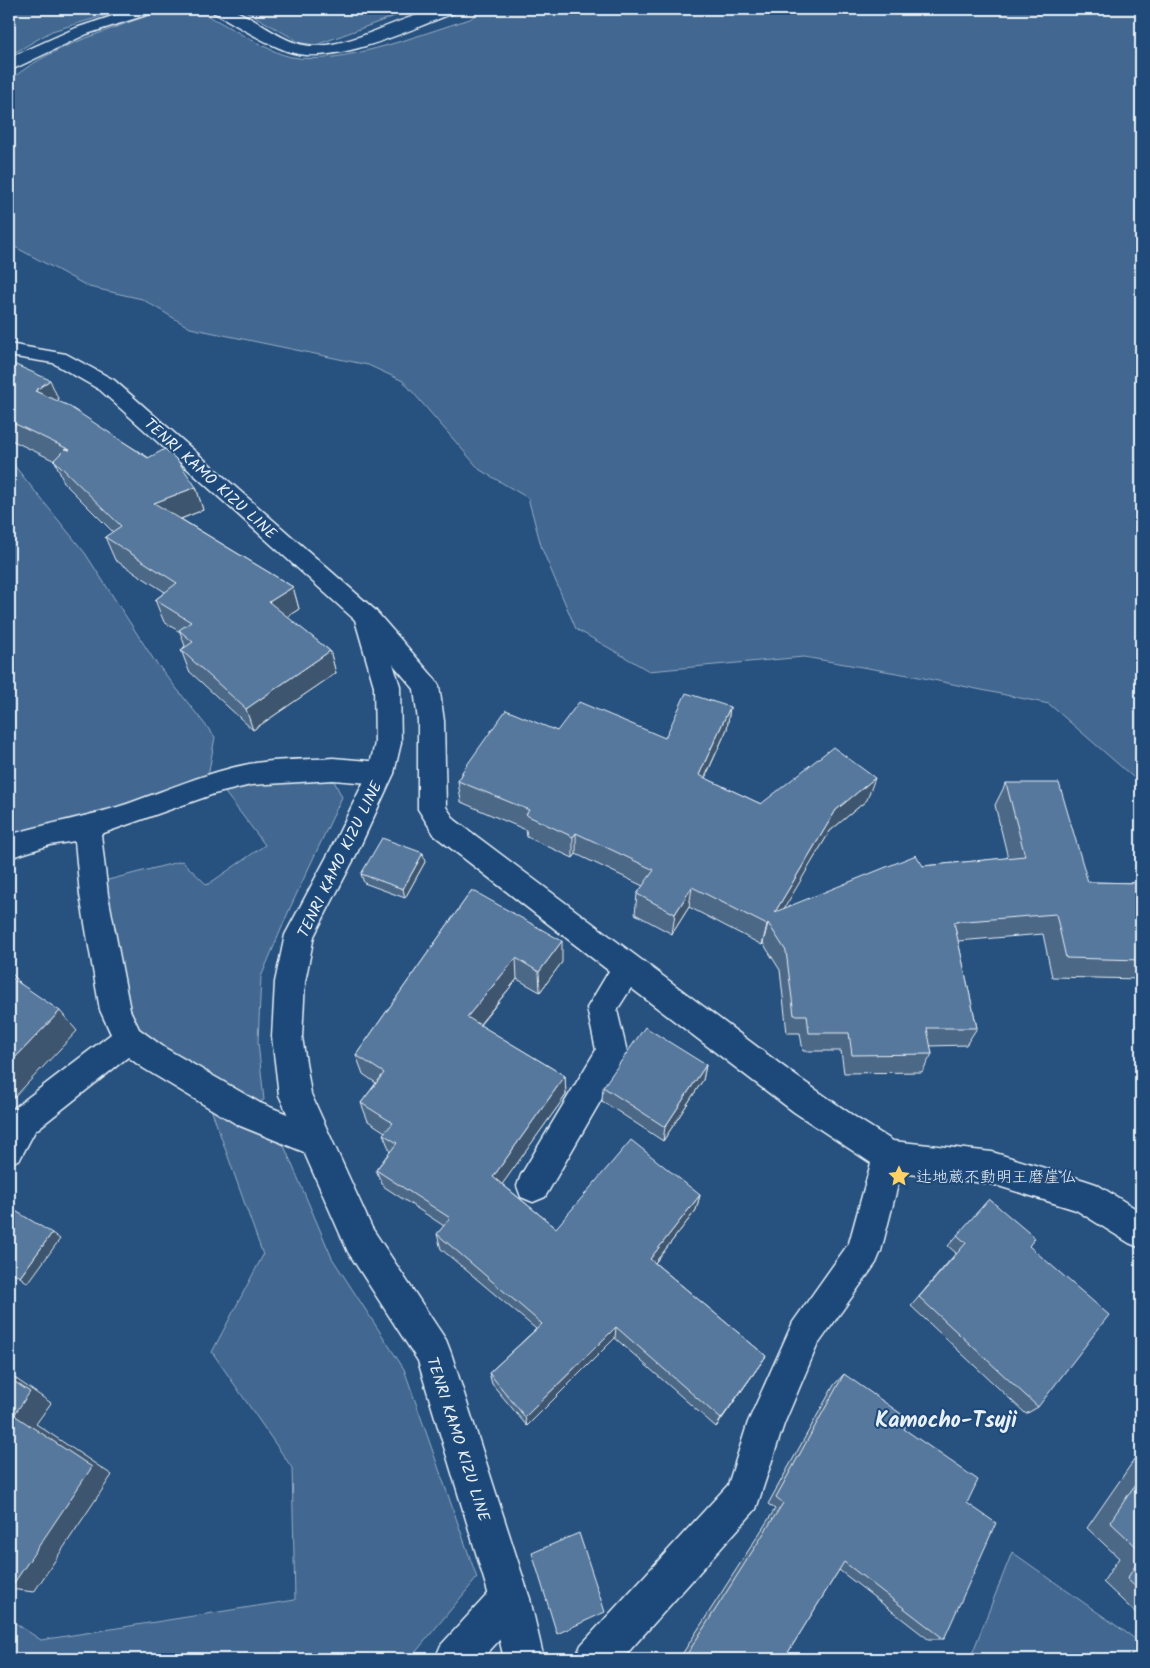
<svg xmlns="http://www.w3.org/2000/svg" width="1150" height="1668" font-family="Kalam,'Klee One',sans-serif">
<rect width="100%" height="100%" fill="#27517f"/>
<filter id="ink" filterUnits="userSpaceOnUse"><feTurbulence type="fractalNoise" baseFrequency=".02" numOctaves="2"/><feDisplacementMap in="SourceGraphic" scale="10" xChannelSelector="R" yChannelSelector="G"/><feConvolveMatrix kernelMatrix="1 2 1 2 8 2 1 2 1" color-interpolation-filters="sRGB"/></filter>
<g filter="url(#ink)">
<!-- green -->
<g fill="#436891" stroke="#96acc4">
<path d="M9 9H127L52 31 9 56Z"/>
<path d="M242 9H414L316 45 301 43Z"/>
<path d="M482 9H1141V784L1049 704 914 676 804 657 649 671 576 629 542 549 528 498 480 470 403 381 368 365 190 328 142 299 89 287 15 247 9 246V81C40 55 76 41 114 28 132 21 153 13 172 11 183 10 193 11 203 13 228 26 254 43 281 54 327 72 423 33 470 19Z"/>
<path d="M9 459 85 553 154 660 215 737 208 777 128 806 9 837Z"/>
<path d="M332 777 342 797 290 908 261 977 258 1042 264 1100 255 1104 162 1049 138 1031 127 1005 104 881 182 861 207 885 265 845 223 790 251 782Z"/>
<path d="M210 1106 282 1141 332 1258 404 1369 477 1578 410 1659H9V1619L41 1640 295 1600 292 1468 212 1352 263 1255Z"/>
<path d="M1012 1552 1141 1643V1659H970Z"/>
</g>
<g fill="none" stroke-linecap="round" stroke-linejoin="round">
<!-- stream -->
<path fill="#9db3c9" fill-rule="evenodd" d="M1126 9H1136L1141 11V16Z"/>
<defs>
<g id="minor">
<path d="M366 607 375 610 435 679 439 686 444 721 446 807 455 820 796 1076 858 1119 893 1141 992 1152 1084 1180 1096 1184 1141 1212V1248L1129 1243 1076 1210 992 1184 901 1173 881 1251 876 1263 817 1346 784 1424 756 1509 622 1659H575L581 1645 728 1485 748 1422 793 1322 849 1243 871 1163 794 1112 631 988 617 1010 627 1052 623 1062 545 1197 533 1202 521 1197 517 1186 521 1175 596 1050 587 1008 609 971 435 836 418 809V721L414 689 357 622 354 616 357 610Z"/>
<path d="M333 758 381 762 390 765 394 773 390 781 381 784 333 780 251 785 214 794 101 834 108 895 130 1010 139 1029 165 1048 260 1103 327 1130 332 1141 327 1152 316 1157 238 1125 143 1068 128 1057 35 1131 20 1159 9 1164V1116L13 1109 111 1034 100 1010 80 895 75 841 50 845 9 858V835C48 823 88 817 127 804 167 790 207 772 249 764 276 759 306 760 333 758Z"/>
<path d="M510 1579 524 1585 530 1599 524 1613 482 1659H435L441 1645 496 1585Z"/>
</g>
<g id="primary">
<path d="M134 9H157L155 12 87 34 9 71V58L76 28Z"/>
<path d="M211 9C216 9 224 7 230 9 259 18 284 47 316 46 366 44 412 6 458 9L456 12C413 28 333 68 287 51 262 42 237 25 213 12Z"/>
<path d="M9 344 66 354 114 380 375 610 378 616 400 686 401 743 394 773 357 853 314 936 305 982 302 1037 311 1094 372 1228 446 1340 451 1353 530 1599 544 1659H504L490 1599 418 1361 348 1252 279 1095 272 1037 275 982 285 935 332 847 368 773 375 743 374 686 355 620 100 390 53 363 9 356Z"/>
</g>
</defs>
<!-- minor casing -->
<use href="#minor" stroke="#e8f1f8" stroke-width="3"/>
<!-- primary casing -->
<use href="#primary" stroke="#e8f1f8" stroke-width="3"/>
<!-- minor -->
<use href="#minor" fill="#1f4a7a" fill-rule="evenodd"/>
<!-- primary -->
<use href="#primary" fill="#1f4a7a" fill-rule="evenodd"/>
</g>
<!-- wall -->
<g fill="#4b6787" stroke="#e8f1f8">
<path d="M9 362 59 402 196 487 203 510 181 519 293 587 299 609 287 617 330 651 336 673 253 730 189 671 181 650 185 646 180 632 164 622 155 600 165 592 115 560 105 537 113 532 64 483 55 461 9 439Z"/>
<path d="M730 707 727 729 705 778 761 804 867 800 830 831 783 909 923 866 1008 858 995 805 1006 783 1088 882 1141 883V979L1052 977 1043 934 958 941 977 1028 966 1045 930 1046 932 1054 922 1072 844 1073 841 1051H803L800 1033H787L780 970 763 943 762 945 689 907 672 934 635 914 637 894 643 886 576 854 573 858 527 837 526 830 461 802 458 781 462 775V772L557 731 665 738Z"/>
<path d="M425 862 405 898 364 883 361 874Z"/>
<path d="M472 890 562 962 540 992 517 979 480 1025 565 1076 566 1095 502 1184 556 1228 700 1195 696 1210 655 1263 766 1356 716 1427 615 1338 527 1426 492 1384 489 1373 536 1329 441 1249 437 1234 444 1226 383 1186 376 1170 390 1151 383 1134 385 1132 368 1121 361 1103 376 1083 363 1074 356 1055Z"/>
<path d="M706 1065 703 1080 663 1141 602 1101 603 1087Z"/>
<path d="M989 1199 1029 1246 1038 1407 1026 1414 911 1306 956 1253 948 1246Z"/>
<path d="M844 1374 904 1429 967 1503 944 1639H928L839 1570 784 1659H679L775 1509 768 1504 834 1385Z"/>
<path d="M1141 1450V1618L1103 1582 1119 1558 1087 1528Z"/>
</g>
<!-- shaded-wall -->
<g fill="#3d546e" stroke="#e8f1f8">
<path d="M50 380 60 403 35 391Z"/>
<path d="M196 487 203 510 163 526 154 503Z"/>
<path d="M293 587 299 609 276 624 269 602Z"/>
<path d="M330 651 336 673 253 730 246 709Z"/>
<path d="M730 707 727 729 696 797 699 775Z"/>
<path d="M875 778 867 800 830 831 772 929 775 912 836 810Z"/>
<path d="M576 833V854L573 858V837Z"/>
<path d="M423 853 425 862 405 898 403 889Z"/>
<path d="M692 887 689 907 672 934 675 914Z"/>
<path d="M768 923 763 943 762 945 767 925Z"/>
<path d="M562 941V962L540 992 539 972Z"/>
<path d="M516 958 517 979 470 1036 467 1017Z"/>
<path d="M9 970 25 989 9 979Z"/>
<path d="M60 1011 77 1031 9 1103V1064Z"/>
<path d="M706 1065 703 1080 663 1141 665 1127Z"/>
<path d="M565 1076 566 1095 496 1193 493 1177Z"/>
<path d="M700 1195 696 1210 647 1273 650 1259Z"/>
<path d="M52 1233 60 1239 28 1283 20 1277Z"/>
<path d="M616 1327 615 1338 527 1426 525 1417Z"/>
<path d="M766 1356 759 1366 716 1427 721 1419Z"/>
<path d="M9 1374 51 1403 36 1424 112 1475 34 1592 10 1589 14 1415Z"/>
</g>
<!-- building -->
<g fill="#57789d" stroke="#e8f1f8">
<path d="M9 362 50 380 35 391 67 405 148 458 165 449 178 461 196 487 154 503 293 587 269 602 330 651 246 709 181 650 193 642 179 630 191 622 155 600 177 583 105 537 121 526 54 460 65 449 70 450 9 421Z"/>
<path d="M686 693 730 707 699 775 761 804 833 747 875 778 836 810 775 912 916 855 923 866 1025 856 1006 783H1059L1088 882 1141 883V960L1066 958 1056 914 954 922 977 1028H927L932 1054 852 1055 849 1033H809L807 1015H794L786 951 768 923 767 925 692 887 675 914 637 894 654 870 576 833 573 837 526 815 529 810 458 781 463 773 462 772 506 710 557 731 579 702 665 738Z"/>
<path d="M382 838 423 853 403 889 361 874Z"/>
<path d="M472 890 562 941 539 972 516 958 467 1017 565 1076 493 1177 556 1228 631 1140 700 1195 650 1259 766 1356 721 1419 616 1327 525 1417 489 1373 542 1324 437 1234 450 1218 376 1170 397 1143 383 1134 393 1123 361 1103 384 1073 356 1055Z"/>
<path d="M9 976 60 1011 9 1064Z"/>
<path d="M645 1027 706 1065 665 1127 603 1087Z"/>
<path d="M989 1199 1035 1238 1029 1246 1109 1315 1038 1407 919 1297 966 1243 957 1235Z"/>
<path d="M9 1207 52 1233 20 1277 9 1271Z"/>
<path d="M844 1374 910 1420 904 1429 978 1480 967 1503 996 1523 944 1639 844 1562 784 1659H684L783 1503 776 1497Z"/>
<path d="M9 1378 30 1392 14 1415 92 1467 10 1589 9 1588Z"/>
<path d="M1141 1476V1551L1110 1522Z"/>
<path d="M579 1533 605 1612 557 1634 532 1553Z"/>
<path d="M1141 1556V1592L1127 1579Z"/>
</g>
</g>
<!-- icons -->
<defs>
<symbol id="sight-bare" viewBox="-9 -9 18 18"><path d="M0-6L1.8-2.2L6-1.7L2.9 1.2L3.7 5.4L0 3.3L-3.7 5.4L-2.9 1.2L-6-1.7L-1.8-2.2Z" fill="#ffd166" stroke="#1f4a7a" stroke-width="2.5" paint-order="stroke"/></symbol>
</defs>
<g fill-rule="evenodd">
<use href="#sight-bare" x="883" y="1160" width="32" height="32"/>
</g>
<g text-anchor="middle" stroke-width="4" stroke-linejoin="round" paint-order="stroke">
<!-- street labels -->
<g font-size="16" fill="#e8f1f8" stroke="#1f4a7a">
<text transform="translate(211 478) rotate(42)" y="6">TENRI KAMO KIZU LINE</text>
<text transform="translate(339 859) rotate(-64)" y="6">TENRI KAMO KIZU LINE</text>
<text transform="translate(459 1439) rotate(72)" y="6">TENRI KAMO KIZU LINE</text>
</g>
<!-- poi labels -->
<g font-size="16" fill="#e8f1f8" stroke="#1f4a7a" text-anchor="start">
<text x="916" y="1182">辻地蔵不動明王磨崖仏</text>
</g>
<!-- near-quarter labels -->
<g font-size="22" font-weight="bold" fill="#e8f1f8" stroke="#1f4a7a">
<text x="946" y="1427">Kamocho-Tsuji</text>
</g>
</g>
<!-- margin -->
<rect width="1150" height="1668" fill="none" stroke="#1f4a7a" stroke-width="30"/>
<rect x="15" y="15" width="1120" height="1638" fill="none" stroke="#e8f1f8" stroke-width="2" filter="url(#ink)"/>
</svg>
